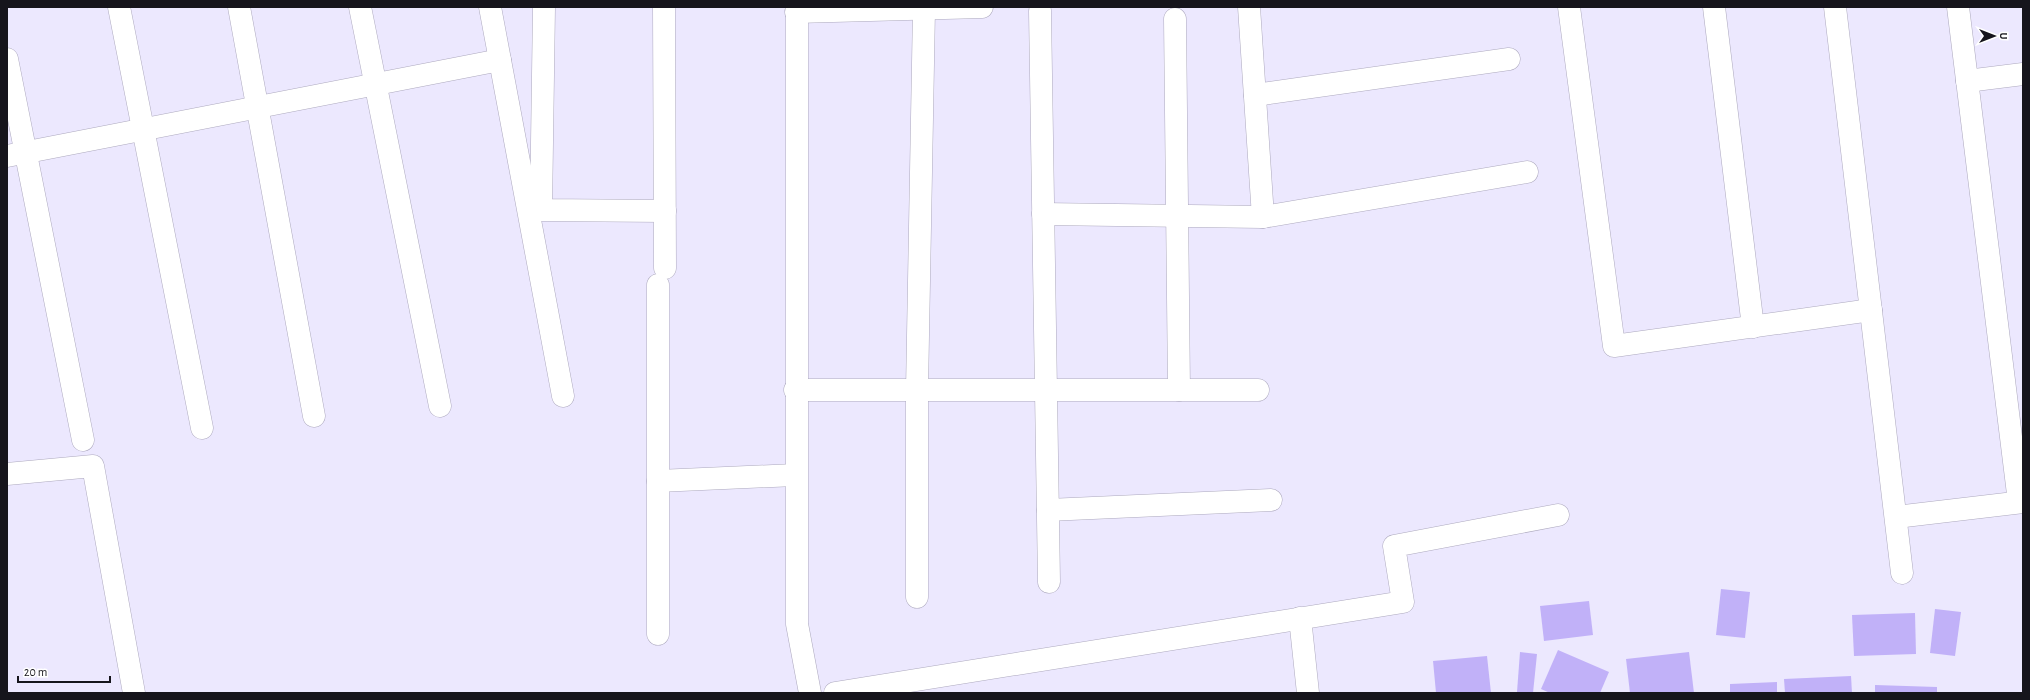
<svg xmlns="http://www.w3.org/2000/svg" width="2030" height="700" font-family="'Alegreya Sans',sans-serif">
<rect width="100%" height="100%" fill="#ece8fe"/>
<!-- building -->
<g fill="#c1b1f8">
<path d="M1721 589 1750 592 1745 638 1716 635Z"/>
<path d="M1589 601 1593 635 1544 641 1540 606Z"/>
<path d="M1935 609 1961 612 1955 656 1930 653Z"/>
<path d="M1915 613 1916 654 1854 656 1852 615Z"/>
<path d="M1558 650 1609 672 1600 693H1550L1541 689Z"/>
<path d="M1520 652 1537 654 1533 693 1517 692Z"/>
<path d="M1689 652 1694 693H1630L1626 659Z"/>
<path d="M1487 656 1491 693H1436L1433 661Z"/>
<path d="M1851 676 1852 693H1785L1784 679Z"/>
<path d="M1777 682V693H1730V684Z"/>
<path d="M1875 685 1937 687V693H1875Z"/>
</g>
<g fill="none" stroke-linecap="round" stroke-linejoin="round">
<defs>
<g id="minor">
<path d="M119 7 202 428"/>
<path d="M239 7 314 416"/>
<path d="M360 7 440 406"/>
<path d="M490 7 563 396"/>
<path d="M544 7 541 210 665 211"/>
<path d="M664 7 665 268"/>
<path d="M797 7V624L810 693"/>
<path d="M1249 7 1263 217"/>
<path d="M1569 7 1614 346 1871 310"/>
<path d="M1714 7 1753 327"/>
<path d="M1835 7 1902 573"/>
<path d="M1958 7 2019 502"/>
<path d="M1040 11 1049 582"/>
<path d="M796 12 982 7"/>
<path d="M1175 19 1179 390"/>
<path d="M7 59 83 440"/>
<path d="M1967 81 2023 74"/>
<path d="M1255 95 1509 59"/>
<path d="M7 156 500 60"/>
<path d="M1043 214 1263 217 1527 172"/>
<path d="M658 285V634"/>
<path d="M795 390H1258"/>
<path d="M7 474 93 466 134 693"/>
<path d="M658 481 795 475"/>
<path d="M1048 510 1271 500"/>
<path d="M1896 517 2023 502"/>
<path d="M917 597V390L924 9"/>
<path d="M1300 618 1308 693"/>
<path d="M835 693 1403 602 1394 546 1558 515"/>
</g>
</defs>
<!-- minor casing -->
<use href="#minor" stroke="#ada9be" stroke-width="23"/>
<!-- minor -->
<use href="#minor" stroke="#fff" stroke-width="22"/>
</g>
<!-- border -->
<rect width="2030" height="700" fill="none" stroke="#16151c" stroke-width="16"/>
<!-- north arrow -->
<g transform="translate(1994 36) rotate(90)" stroke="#ffffff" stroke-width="3" paint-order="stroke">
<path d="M0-3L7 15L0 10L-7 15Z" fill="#16151c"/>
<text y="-6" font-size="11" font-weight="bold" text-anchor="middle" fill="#16151c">U</text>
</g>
<!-- scale -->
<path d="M18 676v6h92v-6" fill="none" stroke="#16151c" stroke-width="2"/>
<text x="24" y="676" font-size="12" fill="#16151c" stroke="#ffffff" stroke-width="3" paint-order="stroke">20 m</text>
</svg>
